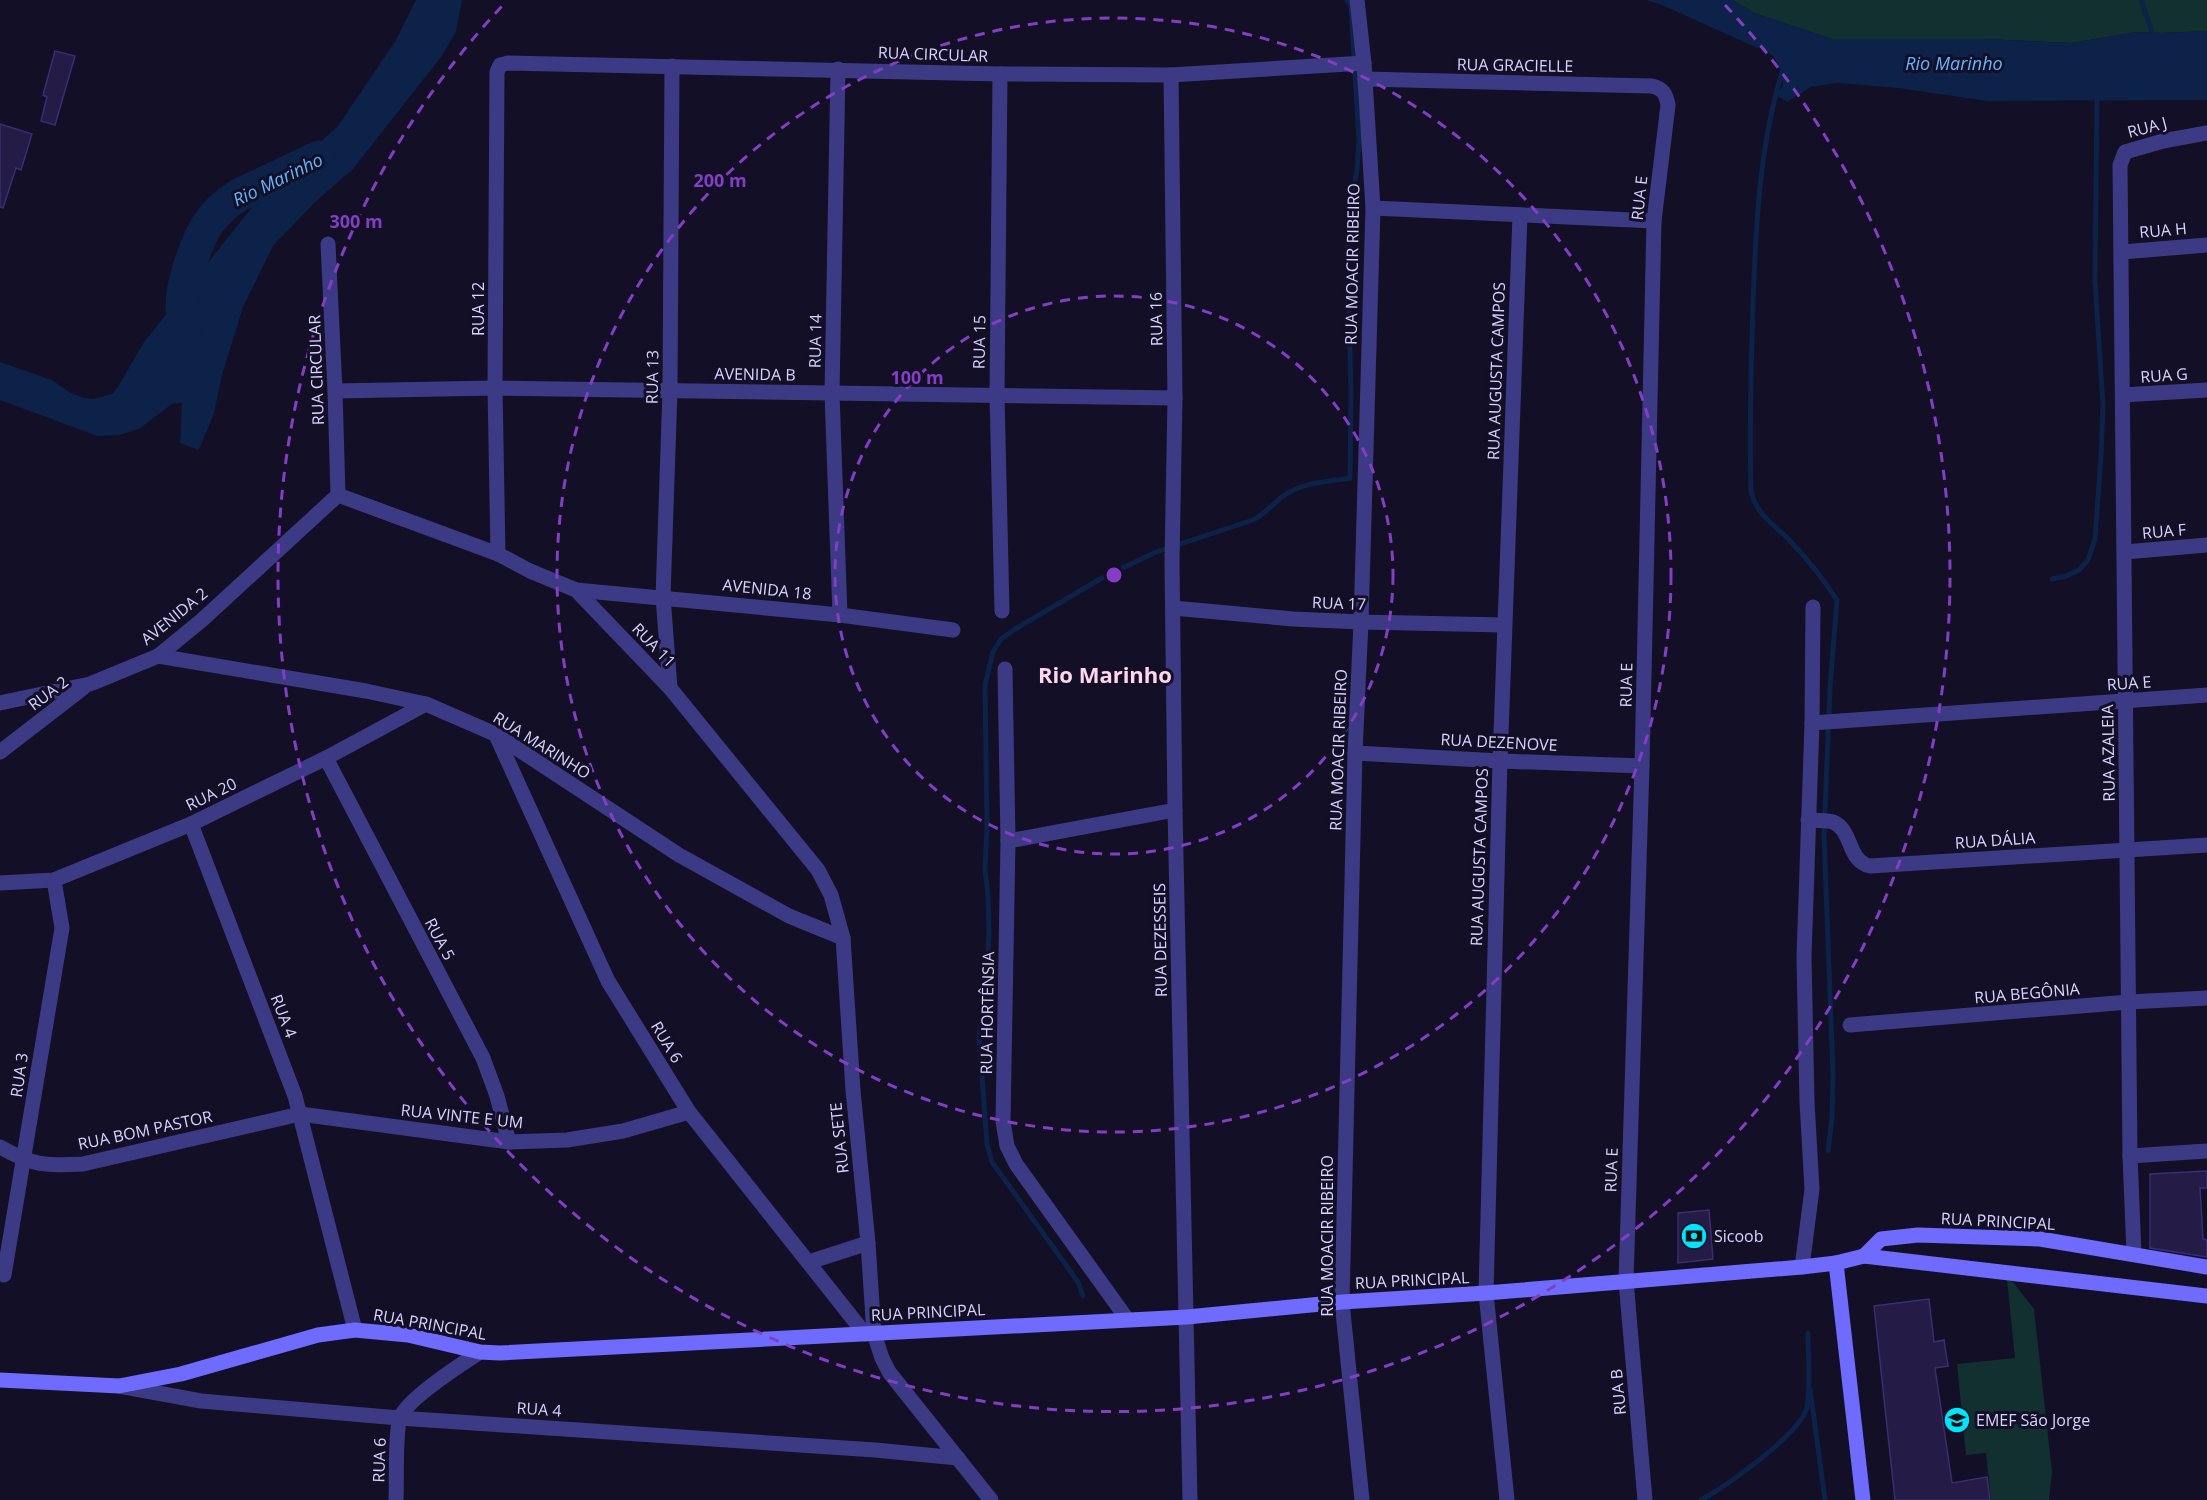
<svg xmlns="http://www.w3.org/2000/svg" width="2207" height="1500" font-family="'Open Sans',sans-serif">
<rect width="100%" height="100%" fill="#130f26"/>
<!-- green -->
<g fill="#12302f">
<path d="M1732 0H2207V31L2162 33 2137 32 2071 43 1983 39H1832L1754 13Z"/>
<path d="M2007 1280 2013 1282 2034 1309 2052 1472 2049 1500H1991L1986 1453 1966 1455 1957 1364 2015 1358Z"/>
</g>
<!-- water -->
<g fill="#0c2248">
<path d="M416 0H462L456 32 441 57 353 169 315 202 273 246 243 307 222 375 214 413 199 450 180 443 182 403 172 404 139 429 119 435 97 436 0 400V362L52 380 69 392 84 398 94 399 112 394 118 387 144 342 254 205 282 174 311 151 338 126 396 40Z"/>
<path d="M1646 0H1732L1754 13 1832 39H1983L2071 43 2137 32 2162 33 2207 31V100L1987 101 1898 88 1838 83 1811 87 1787 102 1777 95 1783 85C1778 63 1779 54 1755 47L1662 5Z"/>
</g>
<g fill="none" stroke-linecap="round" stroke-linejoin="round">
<!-- stream -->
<g stroke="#0c2248" stroke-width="5">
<path d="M2141 0 2154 38"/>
<path d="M1783 69C1759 146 1756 224 1753 304 1751 366 1749 428 1751 491 1756 516 1777 526 1793 544 1809 561 1824 580 1837 600L1830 688 1824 835 1833 1074 1832 1118 1828 1151"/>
<path d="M2052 579 2066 576 2079 570 2088 560 2095 539 2101 456 2103 405 2095 281 2097 95"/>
<path d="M1083 1296 1078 1282 992 1162 987 1144 979 1037 987 976 989 932 988 895 985 869 987 827 985 685 993 652 1001 639 1015 629 1102 578 1156 552 1253 520C1264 514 1272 505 1282 497 1301 482 1327 482 1350 478L1351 392 1347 223 1357 170 1359 141 1351 6 1347 0"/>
<path d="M1810 1389 1825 1500"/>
<path d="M1701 1500C1726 1486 1801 1434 1807 1407 1811 1383 1808 1357 1808 1333"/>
</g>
<!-- river -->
<path stroke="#0c2248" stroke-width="33" d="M185 338C184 327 182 316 182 306 182 291 186 278 190 265 200 233 210 213 239 195L319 157"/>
</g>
<!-- building -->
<g fill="#241b47" stroke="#3b2d73" stroke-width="1.5">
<path d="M55 51 75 56 55 125 41 121 47 97 43 95Z"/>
<path d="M0 124 32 134 21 170 16 168 3 208 0 207Z"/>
<path d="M2207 1171V1188H2200L2203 1239 2207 1240V1257L2150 1248V1174Z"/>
<path d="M1709 1210 1713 1259 1678 1263V1213Z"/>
<path d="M1929 1299 1934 1342 1944 1340 1948 1366 1935 1368 1952 1483 1987 1477 1990 1500H1895L1874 1306Z"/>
</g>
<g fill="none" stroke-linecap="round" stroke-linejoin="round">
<!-- street -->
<g stroke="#3d3a85" stroke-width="15">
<path d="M1357 0 1364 63 1373 208 1361 622 1355 753 1342 1302 1362 1500"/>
<path d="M838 69 832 394 840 615"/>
<path d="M1000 74 997 395 1002 611"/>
<path d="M1171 75 1175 398 1172 562 1175 810 1190 1500"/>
<path d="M1365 79 1651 86C1663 88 1666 94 1668 105L1654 221 1642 766 1626 1281 1645 1500"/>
<path d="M1373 208 1654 221"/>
<path d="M328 244 335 391 338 495"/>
<path d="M2122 252 2207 245"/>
<path d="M335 391 495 388 1175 398"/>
<path d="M2123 395 2207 390"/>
<path d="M338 495 498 554 530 571 576 590 670 688 818 870 831 895 843 938 853 1090 868 1243 874 1334 882 1358 889 1372 991 1500"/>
<path d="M2125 552 2207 545"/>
<path d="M498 554 495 388 497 72 500 65 508 63 1000 74 1171 75 1364 63"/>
<path d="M576 590 840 615 953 630"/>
<path d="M1173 608 1293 619 1361 622 1504 625"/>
<path d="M158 656 366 691 426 704 495 734 679 855 789 916 843 938"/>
<path d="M1005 669 1008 841 1003 1121 1007 1146 1016 1164 1127 1319"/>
<path d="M670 688 663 597 670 390 672 66"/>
<path d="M0 703 90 684 158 656 202 620 338 495"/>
<path d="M1812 723 1813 607"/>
<path d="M496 735 608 981 689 1112 865 1334"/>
<path d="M0 752 83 688"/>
<path d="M1355 753 1500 761 1642 766"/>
<path d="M326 758 483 1058 497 1096 509 1142"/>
<path d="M1808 820C1816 821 1826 820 1833 822 1853 830 1847 861 1870 866L2207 845"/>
<path d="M191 824 295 1096 355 1330"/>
<path d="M1008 841 1175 810"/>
<path d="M0 883 54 880 191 824 326 758 426 704"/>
<path d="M1850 1025 2129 1002 2207 998"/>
<path d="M0 1147C34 1166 45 1166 83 1164L300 1114 509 1142 567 1140 623 1131 689 1112"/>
<path d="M2130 1156 2207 1151"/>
<path d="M2134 1254 2130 1156 2120 165 2125 152 2163 141 2207 133"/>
<path d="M809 1262 868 1243"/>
<path d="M1802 1267 1812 1189 1807 1102 1804 957 1812 723 2207 695"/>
<path d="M4 1275 62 928 54 880"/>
<path d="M119 1386 201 1401 399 1418 875 1450 958 1458"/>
<path d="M396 1500C397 1476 395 1444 399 1421 402 1402 463 1363 480 1352"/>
<path d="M1507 1500 1486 1293 1500 761 1520 215"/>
</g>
<!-- secondary -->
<g stroke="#6f6bff" stroke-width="15">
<path d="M1864 1256 1881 1239 1918 1235 2040 1239 2207 1267"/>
<path d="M1836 1263 1863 1500"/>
<path d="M0 1380 119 1386 181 1374 318 1335 355 1330 408 1335 480 1352 500 1353 1187 1317 1342 1302 1486 1293 1802 1267 1836 1263 1864 1256 2207 1296"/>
</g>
</g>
<!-- distance rings -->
<g fill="none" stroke="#843dc5" stroke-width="3" stroke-dasharray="10 8">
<circle cx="1114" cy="575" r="279"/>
<circle cx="1114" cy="575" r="557"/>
<path d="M1725 5A836 836 0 1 1 503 5"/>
</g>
<!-- icons -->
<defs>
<symbol id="bank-disc" viewBox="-11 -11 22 22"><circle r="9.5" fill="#00e5ff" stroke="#130f26"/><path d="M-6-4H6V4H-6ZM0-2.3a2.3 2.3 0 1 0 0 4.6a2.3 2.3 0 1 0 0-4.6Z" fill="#111"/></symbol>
<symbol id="school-disc" viewBox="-11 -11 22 22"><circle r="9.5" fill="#00e5ff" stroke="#130f26"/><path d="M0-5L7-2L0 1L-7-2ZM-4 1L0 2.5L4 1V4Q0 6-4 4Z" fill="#111"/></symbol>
</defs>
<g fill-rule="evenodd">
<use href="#bank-disc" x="1679" y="1221" width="30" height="30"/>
<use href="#school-disc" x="1942" y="1405" width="30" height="30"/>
</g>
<g text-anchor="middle" stroke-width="6" stroke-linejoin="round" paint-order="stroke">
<!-- street labels -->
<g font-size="16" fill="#d9d4ff" stroke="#130f26">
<text transform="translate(933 54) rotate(2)" y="6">RUA CIRCULAR</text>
<text transform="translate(1515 65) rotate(1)" y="6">RUA GRACIELLE</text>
<text transform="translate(2147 127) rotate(-15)" y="6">RUA J</text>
<text transform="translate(1639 198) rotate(-84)" y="6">RUA E</text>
<text transform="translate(2163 230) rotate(-5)" y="6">RUA H</text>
<text transform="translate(1352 264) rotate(-89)" y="6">RUA MOACIR RIBEIRO</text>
<text transform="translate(478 309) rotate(-90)" y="6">RUA 12</text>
<text transform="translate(1156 319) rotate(-91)" y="6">RUA 16</text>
<text transform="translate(815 341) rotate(-89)" y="6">RUA 14</text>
<text transform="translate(979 342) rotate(-89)" y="6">RUA 15</text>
<text transform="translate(316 370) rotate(-92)" y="6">RUA CIRCULAR</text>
<text transform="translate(1496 371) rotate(-88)" y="6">RUA AUGUSTA CAMPOS</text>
<text transform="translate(755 374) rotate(1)" y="6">AVENIDA B</text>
<text transform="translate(2164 375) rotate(-4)" y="6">RUA G</text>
<text transform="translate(652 377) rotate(-89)" y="6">RUA 13</text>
<text transform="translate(2164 531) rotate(-5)" y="6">RUA F</text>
<text transform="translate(767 589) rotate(6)" y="6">AVENIDA 18</text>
<text transform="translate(1339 603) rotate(2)" y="6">RUA 17</text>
<text transform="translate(174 616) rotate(-39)" y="6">AVENIDA 2</text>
<text transform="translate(654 645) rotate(46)" y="6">RUA 11</text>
<text transform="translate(2129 683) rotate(-4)" y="6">RUA E</text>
<text transform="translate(1626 685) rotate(-89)" y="6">RUA E</text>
<text transform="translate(48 693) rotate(-37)" y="6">RUA 2</text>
<text transform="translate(1499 742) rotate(3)" y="6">RUA DEZENOVE</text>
<text transform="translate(542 745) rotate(32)" y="6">RUA MARINHO</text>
<text transform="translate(1338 750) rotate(-88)" y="6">RUA MOACIR RIBEIRO</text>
<text transform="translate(2108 753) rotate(-91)" y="6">RUA AZALEIA</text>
<text transform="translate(211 794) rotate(-26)" y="6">RUA 20</text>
<text transform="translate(1995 840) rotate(-4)" y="6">RUA DÁLIA</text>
<text transform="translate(1479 857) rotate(-88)" y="6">RUA AUGUSTA CAMPOS</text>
<text transform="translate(440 939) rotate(62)" y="6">RUA 5</text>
<text transform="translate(1160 940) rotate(-91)" y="6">RUA DEZESSEIS</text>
<text transform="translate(2027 993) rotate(-5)" y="6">RUA BEGÔNIA</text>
<text transform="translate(987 1013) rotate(-89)" y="6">RUA HORTÊNSIA</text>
<text transform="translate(284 1016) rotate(69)" y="6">RUA 4</text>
<text transform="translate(667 1042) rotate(59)" y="6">RUA 6</text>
<text transform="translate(19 1075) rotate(-82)" y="6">RUA 3</text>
<text transform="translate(462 1116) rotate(6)" y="6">RUA VINTE E UM</text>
<text transform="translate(145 1130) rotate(-12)" y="6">RUA BOM PASTOR</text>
<text transform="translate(839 1138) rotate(-96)" y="6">RUA SETE</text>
<text transform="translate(1611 1170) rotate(-88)" y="6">RUA E</text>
<text transform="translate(1998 1221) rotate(3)" y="6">RUA PRINCIPAL</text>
<text transform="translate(1327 1236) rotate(-90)" y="6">RUA MOACIR RIBEIRO</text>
<text transform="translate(1412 1280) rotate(-3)" y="6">RUA PRINCIPAL</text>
<text transform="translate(928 1312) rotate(-3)" y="6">RUA PRINCIPAL</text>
<text transform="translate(430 1324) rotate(10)" y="6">RUA PRINCIPAL</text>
<text transform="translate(1618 1392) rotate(-95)" y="6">RUA B</text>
<text transform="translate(539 1409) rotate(4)" y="6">RUA 4</text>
<text transform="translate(379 1460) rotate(-88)" y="6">RUA 6</text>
</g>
<!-- poi labels -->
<g font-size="16" fill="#d9d4ff" stroke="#130f26" text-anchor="start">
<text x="1714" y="1242">Sicoob</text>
<text x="1976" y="1426">EMEF São Jorge</text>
</g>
<!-- water labels -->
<g font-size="18" font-style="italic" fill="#62b6ff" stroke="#130f26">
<text x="1954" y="70">Rio Marinho</text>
<text transform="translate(278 180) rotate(-26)" y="6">Rio Marinho</text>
</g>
<!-- district labels -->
<g font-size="22" font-weight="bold" fill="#ffd6f0" stroke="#130f26">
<text x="1105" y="683">Rio Marinho</text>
</g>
</g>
<circle cx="1114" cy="575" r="9" fill="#843dc5" stroke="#130f26" stroke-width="3"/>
<g font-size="18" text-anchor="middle" font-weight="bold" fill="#843dc5" stroke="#130f26" stroke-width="6" stroke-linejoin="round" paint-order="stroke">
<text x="720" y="187">200 m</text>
<text x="356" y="228">300 m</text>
<text x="917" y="384">100 m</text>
</g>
</svg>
